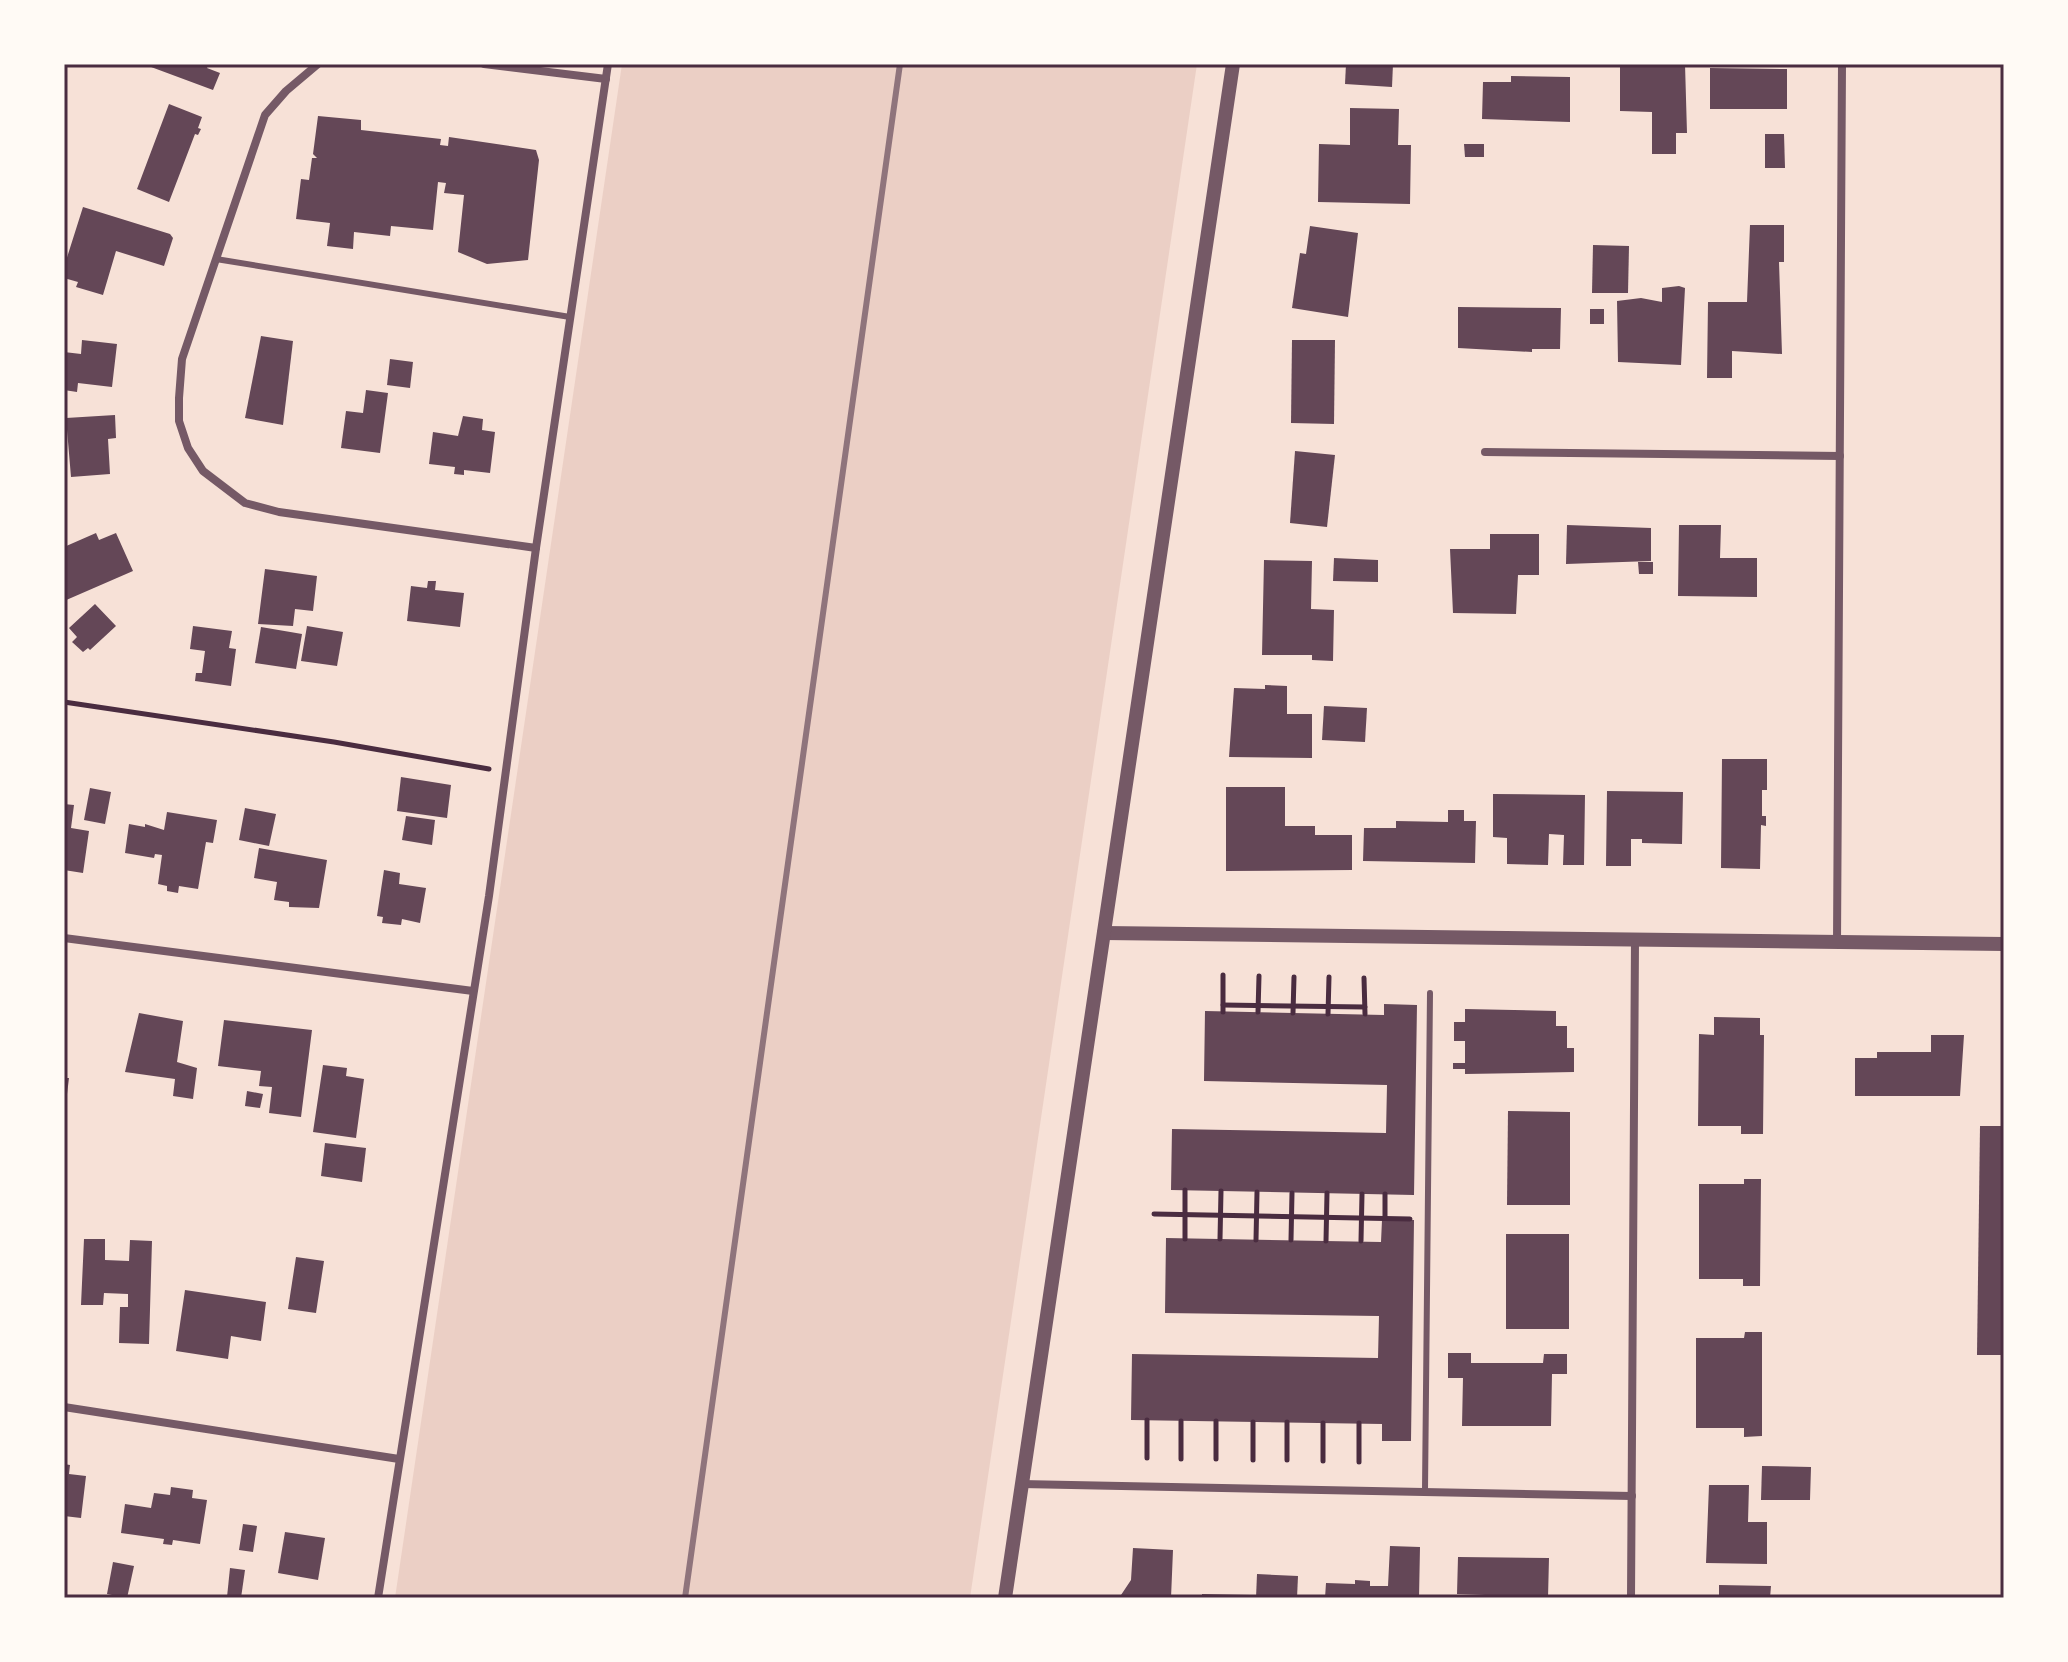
<svg xmlns="http://www.w3.org/2000/svg" width="2068" height="1662" font-family="Jost,sans-serif">
<rect width="100%" height="100%" fill="#f7e1d7"/>
<!-- green -->
<path fill="#ebcfc5" d="M622 64H1197L970 1598H395Z"/>
<!-- building -->
<g fill="#644757">
<path d="M143 64H209L207 68 220 73 213 90Z"/>
<path d="M1346 64H1393L1392 87 1345 84Z"/>
<path d="M1620 64H1685L1687 133H1676V154H1652V112L1620 111Z"/>
<path d="M1710 68 1787 69V109H1710Z"/>
<path d="M1511 76 1570 77V122L1482 119 1483 82H1511Z"/>
<path d="M169 104 202 117 198 128 201 129 198 135 195 134 169 202 137 189Z"/>
<path d="M1350 108 1399 109 1398 145H1411L1410 204 1318 202 1319 144 1350 145Z"/>
<path d="M318 116 361 120V130L441 139 440 145 448 146 449 137 536 150 539 160 528 260 487 264 458 252 464 195 444 193 446 183 438 182 433 230 391 226 390 236 354 232 353 249 327 246 330 223 296 219 301 179 309 180 312 158H317L313 154Z"/>
<path d="M1765 134H1784L1785 168H1765Z"/>
<path d="M1464 144H1484V157H1465Z"/>
<path d="M83 207 170 234 173 238 164 266 116 251 103 295 76 287 78 282 64 278V267Z"/>
<path d="M1750 225H1784V262H1779L1782 354 1732 351V378H1707L1708 302H1747Z"/>
<path d="M1310 226 1358 233 1348 317 1292 308 1300 253 1306 254Z"/>
<path d="M1593 245 1629 246 1628 293H1592Z"/>
<path d="M1679 286 1685 288 1681 365 1618 362 1617 301 1641 298 1662 302V288Z"/>
<path d="M1458 307 1561 308 1560 349H1532V352L1458 348Z"/>
<rect x="1590" y="309" width="14" height="15"/>
<path d="M261 336 293 341 283 425 245 418Z"/>
<path d="M82 340 117 344 112 387 78 383 77 392 64 390V352L81 354Z"/>
<path d="M1292 340H1335L1334 424 1291 423Z"/>
<path d="M390 359 413 362 410 388 387 385Z"/>
<path d="M366 390 388 393 380 453 341 448 346 411 363 413Z"/>
<path d="M115 415 116 438 108 439 110 474 71 477 66 418Z"/>
<path d="M463 416 483 419 482 430 495 432 490 473 464 470V475L454 474 455 467 429 464 433 432 458 436Z"/>
<path d="M1295 451 1335 455 1327 527 1290 523Z"/>
<path d="M1567 525 1651 528V561L1566 564Z"/>
<path d="M1679 525H1721L1720 558H1757V597L1678 596Z"/>
<path d="M96 533 99 540 116 533 133 571 64 601V547Z"/>
<path d="M1490 534H1539V575H1518L1516 614 1453 613 1450 549H1490Z"/>
<path d="M1334 558 1378 560V582L1333 581Z"/>
<path d="M1264 560 1312 561 1311 609 1334 610 1333 661 1312 660V655H1262Z"/>
<path d="M1638 562H1653V574H1639Z"/>
<path d="M265 569 317 576 313 611 295 609 293 626 258 624Z"/>
<path d="M428 581H436L435 590 464 593 460 627 407 621 411 586 427 588Z"/>
<path d="M95 604 116 626 90 650 88 648 83 652 72 642 77 637 69 628Z"/>
<path d="M193 626 232 631 229 648 236 649 231 686 195 681 196 673H202L205 651 190 649Z"/>
<path d="M307 626 343 632 337 666 301 661Z"/>
<path d="M261 627 302 634 296 669 255 663Z"/>
<path d="M1265 685 1287 686V714H1312V758L1229 757 1234 688 1265 689Z"/>
<path d="M1324 706 1367 708 1365 742 1322 740Z"/>
<path d="M1722 759H1767V790H1762V816H1766V826L1761 825 1760 869 1721 868Z"/>
<path d="M401 777 451 785 447 818 397 811Z"/>
<path d="M1226 787H1285V826H1315V835H1352V870L1226 871Z"/>
<path d="M90 788 111 792 105 824 84 820Z"/>
<path d="M1607 791 1683 792 1682 844 1642 843V839H1631V866H1606Z"/>
<path d="M1493 794 1585 795 1584 865H1563L1564 835 1549 834 1548 865 1507 864V838L1493 837Z"/>
<path d="M64 804 74 805 71 828 89 831 83 873 64 870Z"/>
<path d="M245 808 276 814 269 846 239 840Z"/>
<path d="M1448 810H1464V821H1476L1475 863 1363 861 1364 828H1396V821L1448 822Z"/>
<path d="M167 812 217 820 213 843 206 842 198 889 179 886 178 893 167 891V886L158 884 162 855 155 854 154 858 125 853 129 824 145 827V824L164 830Z"/>
<path d="M406 816 435 820 432 845 402 840Z"/>
<path d="M259 848 327 860 319 908 289 907V902L274 900 277 882 254 878Z"/>
<path d="M384 870 400 873 399 884 426 888 420 923 402 919 401 925 382 923 383 917 377 916Z"/>
<path d="M1384 1004 1417 1005 1414 1195 1171 1190 1172 1129 1386 1133 1387 1085 1204 1081 1205 1011 1384 1015Z"/>
<path d="M1465 1009 1556 1011V1026H1567V1048H1574V1072L1465 1074V1069H1453V1063H1465V1041H1454V1022H1465Z"/>
<path d="M139 1013 183 1021 177 1062 197 1068 193 1099 173 1096 175 1079 125 1072Z"/>
<path d="M1714 1017 1760 1018V1035H1764L1763 1134H1741V1126H1698L1699 1034 1714 1035Z"/>
<path d="M224 1020 312 1030 301 1117 269 1113 272 1087 259 1086 261 1071 218 1066Z"/>
<path d="M1931 1035H1964L1960 1096H1855V1058H1877V1052H1931Z"/>
<path d="M323 1065 347 1068 346 1076 364 1079 356 1138 313 1132Z"/>
<path d="M64 1078H69L66 1102H64Z"/>
<path d="M247 1091 263 1094 260 1108 245 1106Z"/>
<path d="M1508 1111 1570 1112V1205H1507Z"/>
<path d="M1980 1126H2004V1355H1977Z"/>
<path d="M325 1143 366 1148 362 1182 321 1176Z"/>
<path d="M1744 1179H1761L1760 1286H1743V1279H1699V1184H1744Z"/>
<path d="M1382 1220H1414L1411 1441H1382V1424L1131 1420 1132 1354 1378 1358 1379 1316 1165 1313 1166 1238 1381 1242Z"/>
<rect x="1506" y="1234" width="63" height="95"/>
<path d="M84 1239H105V1260L129 1261 130 1240 152 1241 149 1344 119 1343 120 1307H128V1294L104 1293 103 1305H81Z"/>
<path d="M296 1257 324 1261 316 1313 288 1309Z"/>
<path d="M185 1290 266 1302 261 1341 231 1336 228 1359 176 1351Z"/>
<path d="M1745 1332H1762V1436L1744 1437V1428H1696V1338H1744Z"/>
<path d="M1448 1353H1471V1363H1543L1544 1354H1567V1374H1552L1551 1426H1462L1463 1378H1448Z"/>
<path d="M64 1464 70 1465 69 1474 86 1476 81 1518 64 1516Z"/>
<path d="M1762 1466 1811 1467 1810 1500H1761Z"/>
<path d="M1709 1485H1749L1748 1522H1767V1564L1706 1563Z"/>
<path d="M171 1487 193 1490 192 1498 207 1500 200 1544 173 1540 172 1545 163 1544 164 1539 121 1533 125 1504 151 1508 154 1493 170 1495Z"/>
<path d="M243 1524 257 1526 253 1552 239 1550Z"/>
<path d="M285 1532 325 1538 318 1580 278 1573Z"/>
<path d="M1390 1546 1420 1547 1419 1598H1325L1326 1583 1355 1584V1580L1370 1581V1586H1388Z"/>
<path d="M1133 1548 1173 1550 1171 1598H1119L1131 1580Z"/>
<path d="M1458 1557 1549 1558 1548 1598H1485V1595L1457 1594Z"/>
<path d="M113 1562 134 1566 127 1598 107 1594Z"/>
<path d="M230 1568 245 1570 241 1598 227 1597Z"/>
<path d="M1257 1574 1298 1576 1297 1598H1256Z"/>
<path d="M1719 1585 1771 1586 1770 1598H1719Z"/>
<path d="M1202 1594 1250 1595V1598H1202Z"/>
</g>
<g fill="none" stroke-linecap="round" stroke-linejoin="round">
<!-- path -->
<g stroke="#4a2c40" stroke-width="5">
<path d="M64 702 334 742 489 769"/>
<path d="M1223 975V1012"/>
<path d="M1364 978 1365 1014"/>
<path d="M1223 1005 1365 1007"/>
<path d="M1258 1012 1259 976"/>
<path d="M1293 1013 1294 977"/>
<path d="M1328 1014 1329 977"/>
<path d="M1185 1190V1239"/>
<path d="M1385 1194V1217"/>
<path d="M1154 1214 1410 1219"/>
<path d="M1220 1239 1221 1191"/>
<path d="M1256 1240 1257 1192"/>
<path d="M1291 1240 1292 1193"/>
<path d="M1326 1241 1327 1193"/>
<path d="M1361 1241 1362 1194"/>
<path d="M1253 1422V1460"/>
<path d="M1323 1423V1461"/>
<path d="M1147 1458V1420"/>
<path d="M1181 1459V1421"/>
<path d="M1216 1459V1421"/>
<path d="M1287 1460V1422"/>
<path d="M1359 1462V1423"/>
</g>
<!-- service -->
<g stroke="#755966" stroke-width="6">
<path d="M216 259 570 317"/>
<path d="M1425 1490 1430 993"/>
</g>
<!-- minor -->
<g stroke="#755966" stroke-width="8">
<path d="M318 64 286 91 265 115 182 359 179 398V421L188 448 203 471 245 503 279 512 536 548"/>
<path d="M484 64 606 79"/>
<path d="M1485 452 1840 456"/>
<path d="M64 938 473 991"/>
<path d="M1837 943 1842 64"/>
<path d="M64 1407 399 1459"/>
<path d="M1021 1484 1632 1496"/>
<path d="M378 1598 489 896 536 548 608 64"/>
<path d="M1631 1598 1635 941"/>
</g>
<!-- tertiary -->
<g stroke="#755966" stroke-width="14">
<path d="M1104 933 2004 944"/>
<path d="M1005 1598 1233 64"/>
</g>
<!-- rail -->
<path stroke="#8f747c" stroke-width="6" d="M685 1598 900 64"/>
</g>
<!-- border -->
<rect width="2068" height="1662" fill="none" stroke="#fffaf5" stroke-width="132"/>
<rect x="66" y="66" width="1936" height="1530" fill="none" stroke="#4a2c40" stroke-width="3"/>
</svg>
